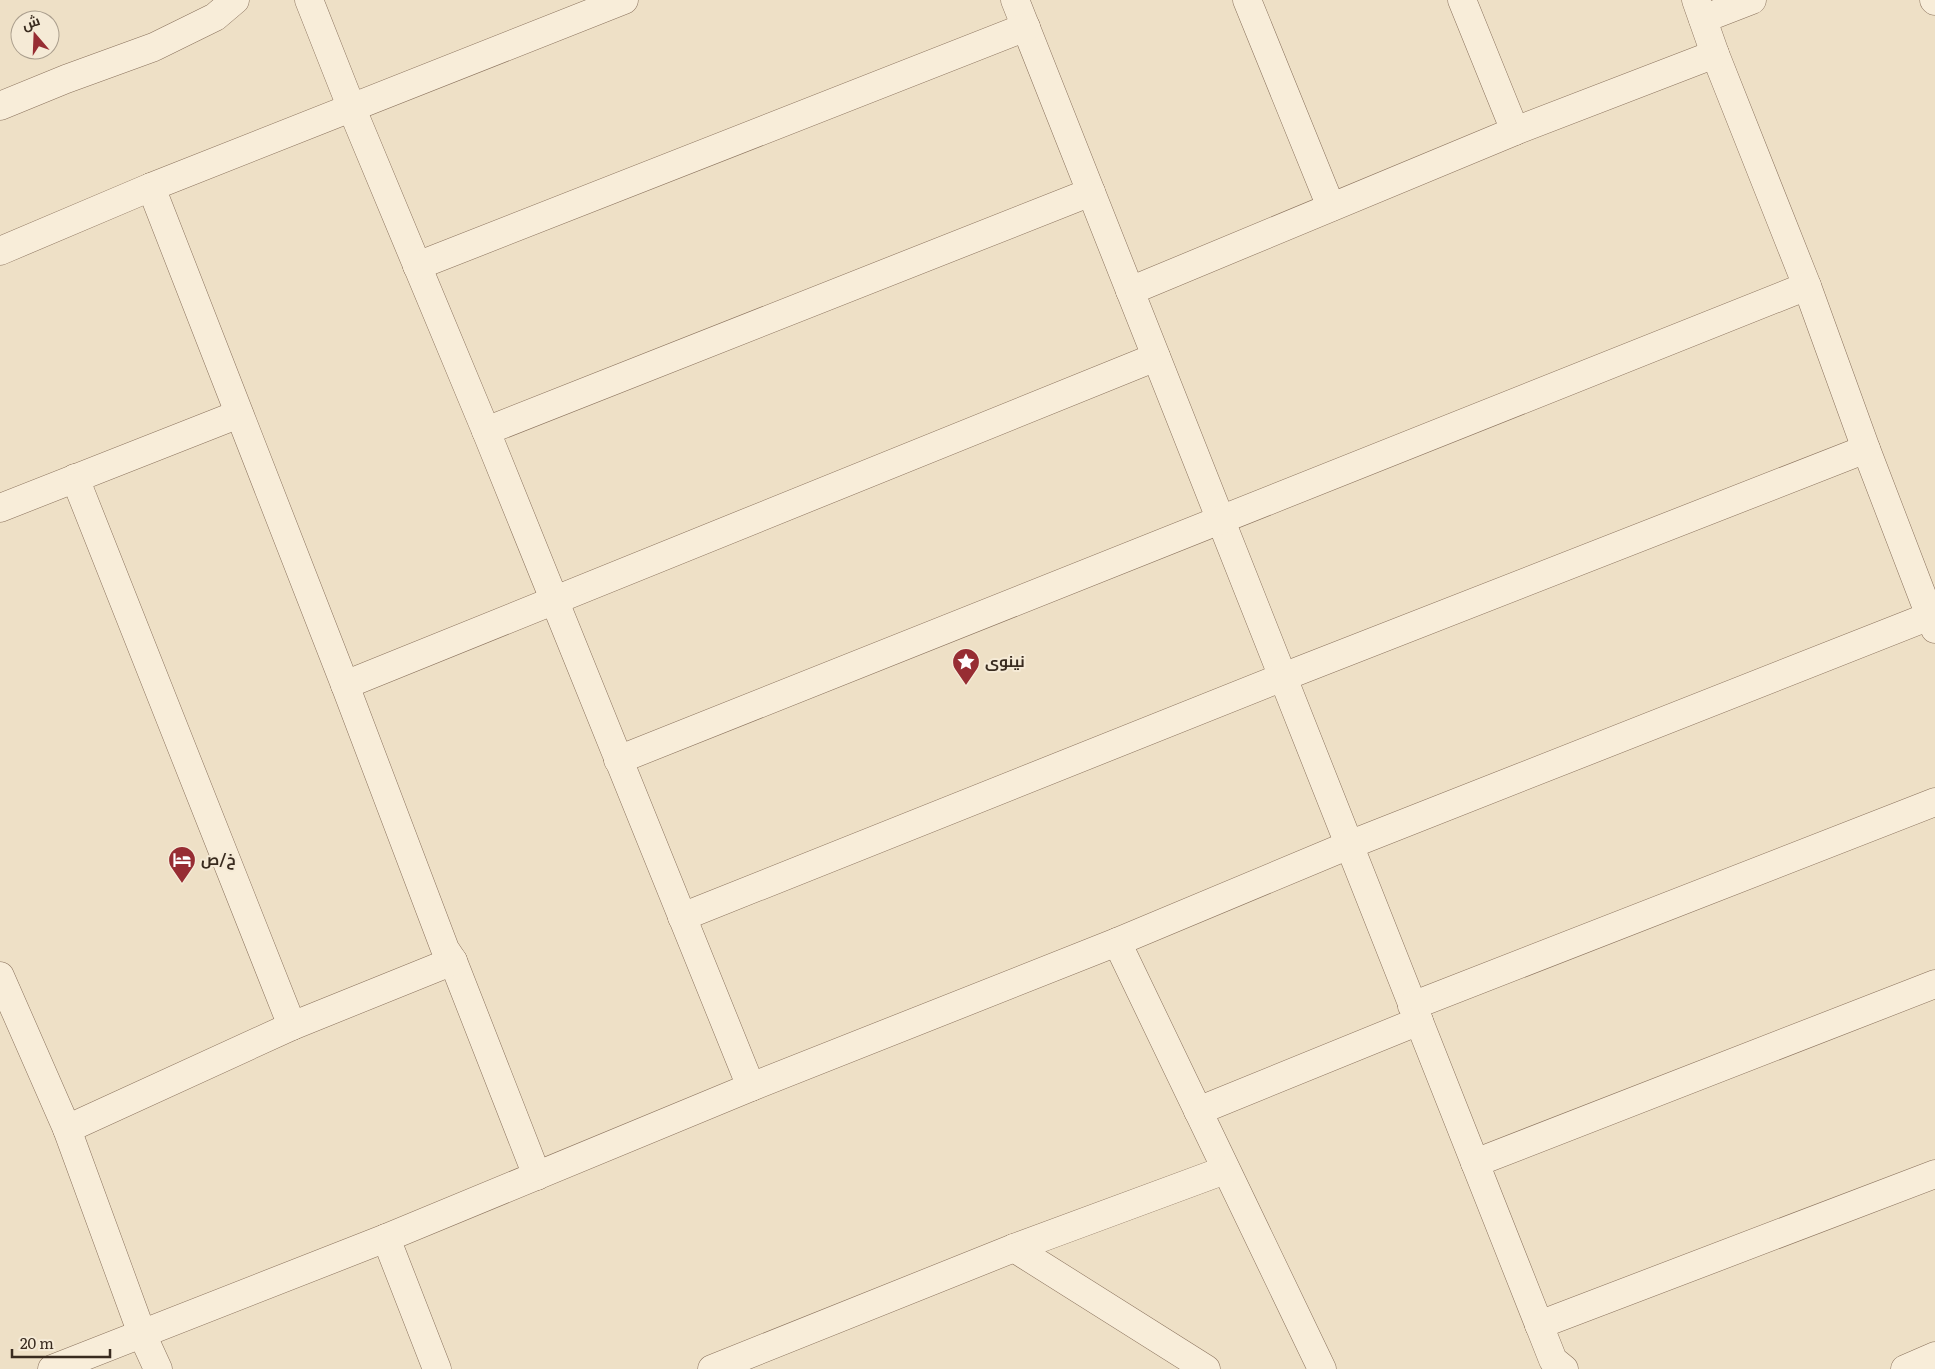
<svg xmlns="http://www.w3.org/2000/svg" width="1935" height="1369" font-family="Literata,Cairo,serif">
<rect width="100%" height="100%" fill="#eee0c6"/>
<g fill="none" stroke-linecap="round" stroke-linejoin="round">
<defs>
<g id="minor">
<path d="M309 0 352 109 486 431 751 1087"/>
<path d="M1015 0 1553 1360 1564 1369"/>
<path d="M1247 0 1331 207"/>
<path d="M1462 0 1515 131"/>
<path d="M1696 0 1715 54 1807 286 1866 449 1935 629"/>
<path d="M1934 0 1935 1"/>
<path d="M1703 19 1752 0"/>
<path d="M0 106 66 79 154 47 215 17 235 0"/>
<path d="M151 187 345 685 445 949 453 961 537 1176"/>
<path d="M0 251 151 187 624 0"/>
<path d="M417 266 1026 27"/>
<path d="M1130 291 1515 131 1715 54"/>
<path d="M486 431 1091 192"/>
<path d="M75 478 292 1026"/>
<path d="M0 508 239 414"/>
<path d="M345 685 1156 357"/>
<path d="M618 760 1807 286"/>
<path d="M682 917 1283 677 1866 449"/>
<path d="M1117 942 1322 1369"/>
<path d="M0 976 67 1129 142 1334 158 1369"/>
<path d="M1412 1006 1935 802"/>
<path d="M1198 1111 1419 1021"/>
<path d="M67 1129 292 1026 453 961"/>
<path d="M1475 1163 1935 984"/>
<path d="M386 1238 437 1369"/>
<path d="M1014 1248 1206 1369"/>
<path d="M1539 1325 1935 1174"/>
<path d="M52 1369 386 1238 751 1087 1117 942 1349 845 1930 616"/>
<path d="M712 1369 1014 1248 1225 1170"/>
<path d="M1905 1369 1935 1356"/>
</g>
</defs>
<!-- minor casing -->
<use href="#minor" stroke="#89715c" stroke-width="29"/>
<!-- minor -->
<use href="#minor" stroke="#f8edd9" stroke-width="28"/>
</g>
<!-- icons -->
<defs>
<symbol id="sight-pin" viewBox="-11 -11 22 30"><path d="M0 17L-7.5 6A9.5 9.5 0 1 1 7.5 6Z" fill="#972d33" stroke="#f5ead6"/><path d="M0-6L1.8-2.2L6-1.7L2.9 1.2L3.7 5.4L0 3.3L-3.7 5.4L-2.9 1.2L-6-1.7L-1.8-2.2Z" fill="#fff"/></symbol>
<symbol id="hotel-pin" viewBox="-11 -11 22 30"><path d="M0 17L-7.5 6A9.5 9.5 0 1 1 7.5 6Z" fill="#972d33" stroke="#f5ead6"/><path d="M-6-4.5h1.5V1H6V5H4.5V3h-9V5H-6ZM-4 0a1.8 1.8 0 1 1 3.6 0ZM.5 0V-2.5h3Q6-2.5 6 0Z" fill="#fff"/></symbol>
</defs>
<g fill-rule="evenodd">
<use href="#sight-pin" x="950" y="646" width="32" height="43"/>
<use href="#hotel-pin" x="166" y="844" width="32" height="43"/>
</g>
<g text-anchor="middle" stroke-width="4" stroke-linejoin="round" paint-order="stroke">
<!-- poi labels -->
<g font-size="15" font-weight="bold" fill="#392b1f" stroke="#f5ead6" text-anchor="start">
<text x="985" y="667">نينوى</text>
<text x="201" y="865">خ/ص</text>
</g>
</g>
<!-- north arrow -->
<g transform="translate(35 35) rotate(341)"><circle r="24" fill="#f5ead6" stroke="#aa9e8d"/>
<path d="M0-4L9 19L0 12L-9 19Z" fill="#972d33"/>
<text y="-8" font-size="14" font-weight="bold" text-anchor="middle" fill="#392b1f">ش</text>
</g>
<!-- scale -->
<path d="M12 1349v8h98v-8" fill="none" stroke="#392b1f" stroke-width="2.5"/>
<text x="20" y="1349" font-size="15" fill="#392b1f" stroke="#f5ead6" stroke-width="4" paint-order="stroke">20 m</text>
</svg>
